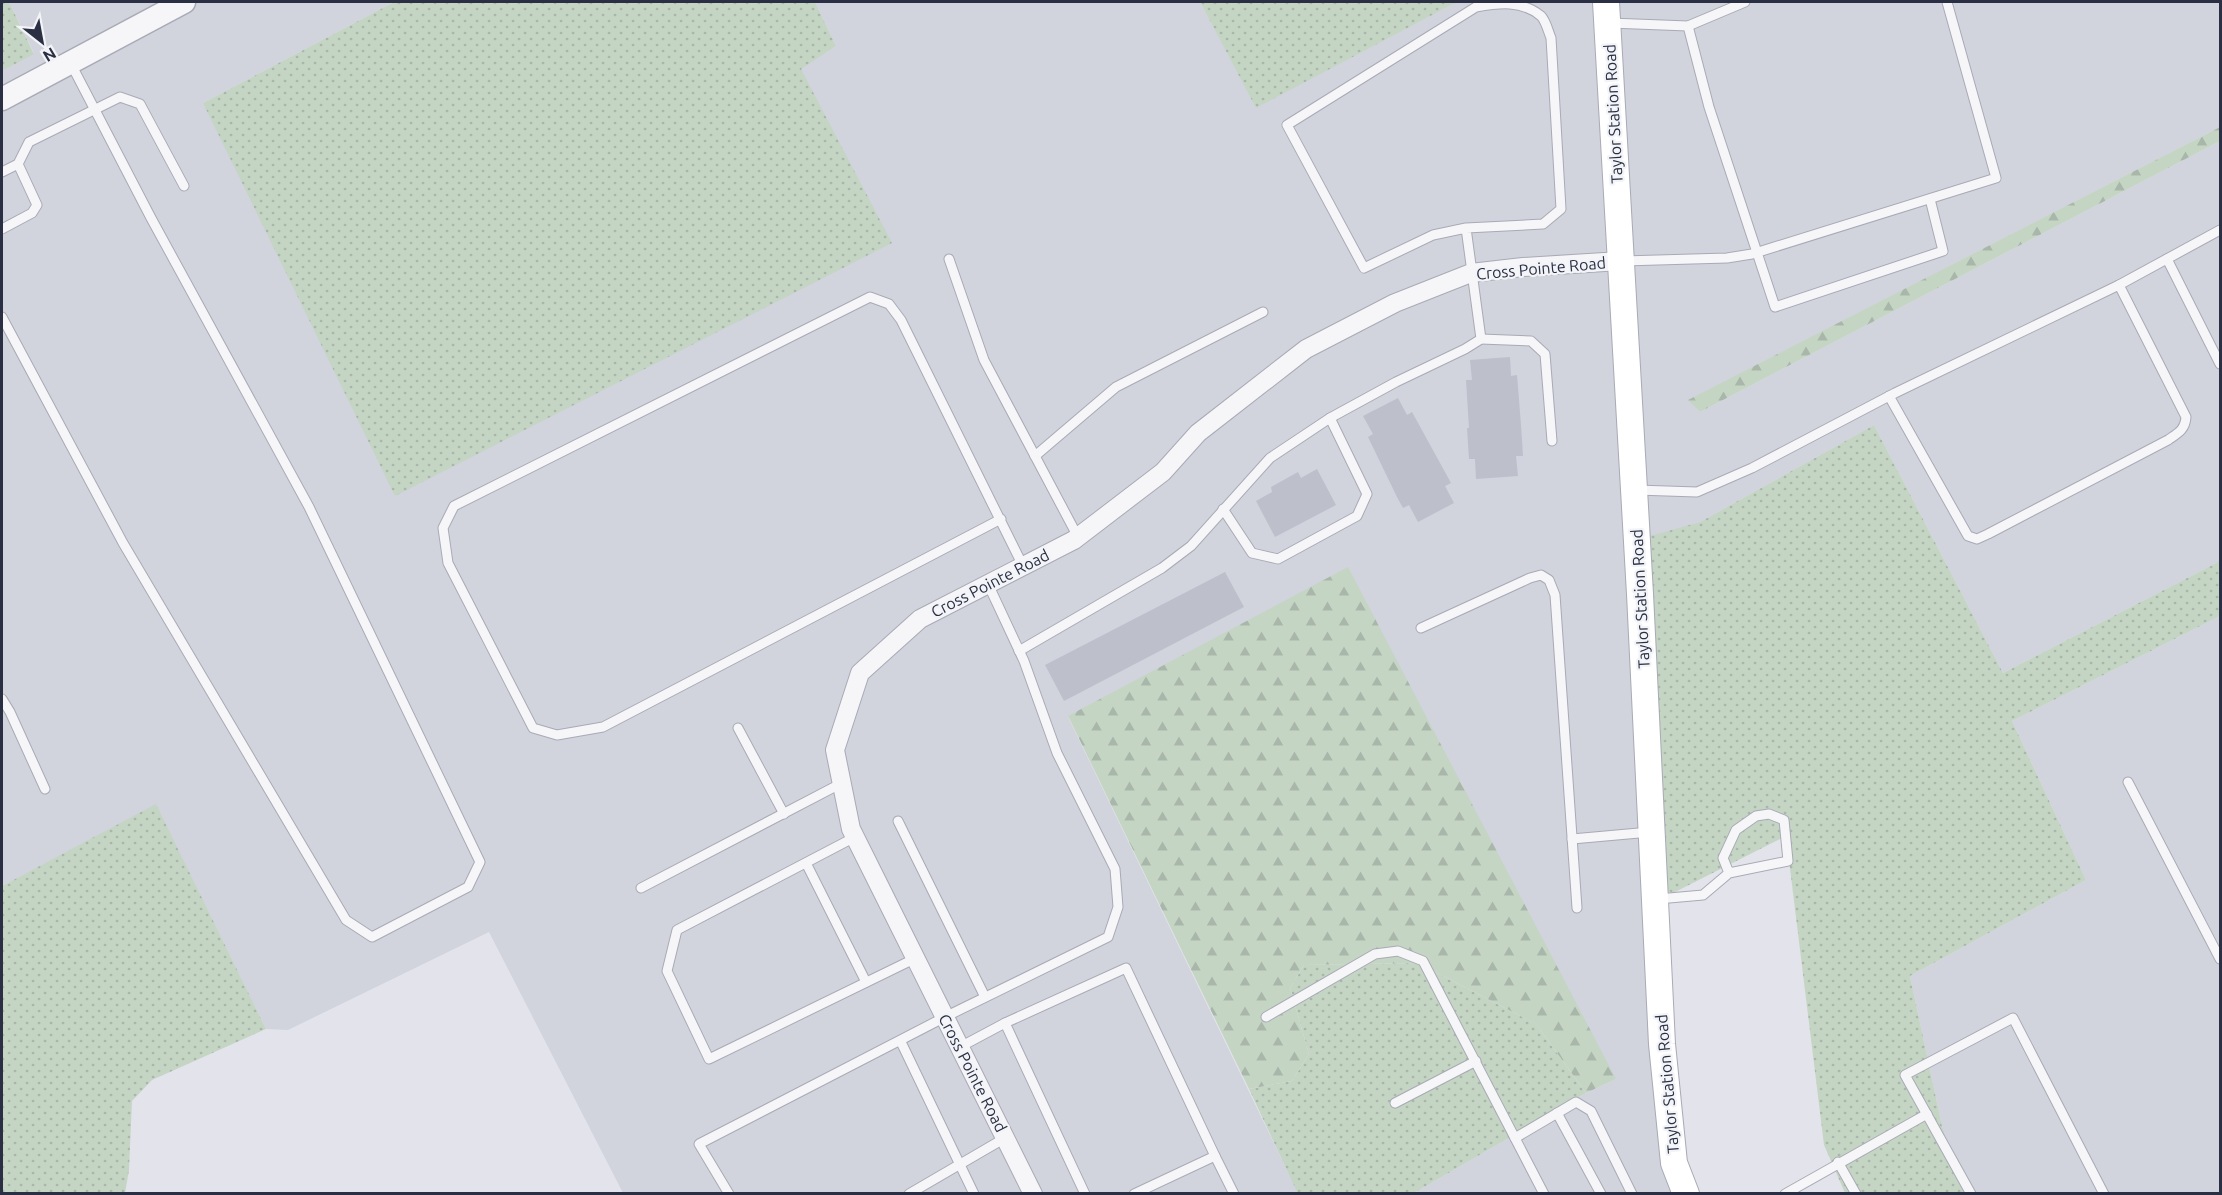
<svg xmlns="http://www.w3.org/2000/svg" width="2222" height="1195" font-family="Ubuntu,sans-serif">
<defs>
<pattern id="grass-dots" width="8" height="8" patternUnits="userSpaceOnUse" patternTransform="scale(1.5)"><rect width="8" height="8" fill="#c5d5c4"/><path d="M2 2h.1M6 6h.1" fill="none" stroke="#a9b7aa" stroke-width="1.8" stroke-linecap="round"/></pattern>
<pattern id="forest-firs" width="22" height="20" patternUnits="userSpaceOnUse" patternTransform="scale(1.5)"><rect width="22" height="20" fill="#c5d5c4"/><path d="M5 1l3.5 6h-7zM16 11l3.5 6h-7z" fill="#a9b7aa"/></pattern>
</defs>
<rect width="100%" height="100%" fill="#e3e4eb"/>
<!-- built -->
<g fill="#d1d3dd">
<path d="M9 2H394L203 103 801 68 836 46 815 2H1200L1256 107 1457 2H2220V127L1689 400 1700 412 2220 141V561L2003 673 1874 425 1700 522 1628 544 1675 1193H1414L1586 1093 1616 1079 1068 717 1298 1193H623L489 932 288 1030 266 1029 156 805 2 886V71L34 53Z"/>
<path d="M2220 616V1193H1965L1942 1126 1910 976 2086 880 2012 721Z"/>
</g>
<!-- grass -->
<g fill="url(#grass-dots)">
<path d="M2 2H9L34 54 2 71Z"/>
<path d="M394 2H815L836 46 801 69 892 243 395 496 203 103Z"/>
<path d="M1200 2H1457L1256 108Z"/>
<path d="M1874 425 2003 673 2220 561V616L2012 721 2086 880 1910 976 1942 1126 1965 1193H1845L1824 1145 1786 836 1673 893 1666 891 1650 536 1700 522Z"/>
<path d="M156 804 266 1029 152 1080 132 1101 129 1170 125 1193H2V886Z"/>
<path d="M1418 963 1536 1024 1586 1093 1414 1193 1298 1194 1249 1089 1292 1081 1309 1054 1290 988 1304 965Z"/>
</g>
<!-- forest -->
<g fill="url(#forest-firs)">
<path d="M2220 127V141L1700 412 1688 400Z"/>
<path d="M1348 567 1616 1079 1586 1093 1536 1024 1418 963 1304 965 1290 988 1309 1054 1292 1081 1249 1089 1068 716Z"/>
</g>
<!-- building -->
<g fill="#bdbfcb">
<path d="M1510 357 1511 376 1517 375 1521 425 1523 456H1516L1518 476 1476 479 1475 459H1469L1467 428H1469L1466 380H1472L1470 360Z"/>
<path d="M1398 398 1407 415 1412 412 1451 483 1445 486 1454 503 1418 522 1409 505 1403 508 1397 497 1368 437 1373 434 1363 416Z"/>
<path d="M1317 469 1336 505 1275 537 1256 501 1272 492 1271 487 1298 472 1301 478Z"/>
<path d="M1225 572 1244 607 1064 701 1045 665Z"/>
</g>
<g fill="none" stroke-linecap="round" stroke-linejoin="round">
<defs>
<g id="service">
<path d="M1610 23 1688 26 1745 2"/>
<path d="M1688 26 1709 107 1775 307 1943 251 1930 199"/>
<path d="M2 172 18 164 29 142 120 97 140 104 184 186"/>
<path d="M2 229 32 213 37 205 18 164"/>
<path d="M949 259 984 360 1078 537"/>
<path d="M2167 259 2220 364"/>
<path d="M1623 261 1727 258 1752 254 1996 178 1947 2"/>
<path d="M2 317 123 543 346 920 372 937 468 887 480 862 309 507 151 218 70 62"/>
<path d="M1481 339 1531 341 1545 354 1552 441"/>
<path d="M1889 396 1968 536 1977 539 1988 534 2168 440C2178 433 2185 430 2186 417L2119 285"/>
<path d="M1035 456 1116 387 1263 312"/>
<path d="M1636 490 1697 492 1752 468 1895 393 2119 285 2220 230"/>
<path d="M1223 509 1252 553 1278 559 1357 516 1367 494 1330 418"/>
<path d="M1001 519 603 727 557 735 533 728 448 563 443 528 454 506 870 297 889 304 901 320C942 402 983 484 1023 566"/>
<path d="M1421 628 1530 578 1541 575 1549 580 1555 595 1577 908"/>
<path d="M1019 651 1162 568 1191 546 1270 458 1330 418 1396 382 1465 349 1481 339 1466 228 1543 224 1561 209 1551 38C1548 31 1546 21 1541 16 1522 0 1499 3 1476 7L1287 125 1364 268 1433 235 1466 228"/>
<path d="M2 699 10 712 45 789"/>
<path d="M738 728 784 814"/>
<path d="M2128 782 2220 959"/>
<path d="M898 821 985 997"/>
<path d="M855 837 677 930 667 971 709 1059 916 958"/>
<path d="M1572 839 1650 832"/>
<path d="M806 863 866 982"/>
<path d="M641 888 842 783"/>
<path d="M1658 899 1703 895 1729 873 1788 861 1784 820 1769 814 1756 816 1736 830 1723 858 1729 873"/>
<path d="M1266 1017 1375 954 1398 951 1423 961 1544 1194"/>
<path d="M1005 1023 1126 968 1215 1156"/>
<path d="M901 1042 974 1194"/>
<path d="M960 1047 1005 1023 1085 1194"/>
<path d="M1395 1103 1476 1061"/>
<path d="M1557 1113 1601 1194"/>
<path d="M1515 1138 1576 1102 1591 1111 1632 1194"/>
<path d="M1838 1162 1856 1194"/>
<path d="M729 1194 699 1144 945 1017 1108 937 1118 907 1115 869 1057 753 1024 661 988 584"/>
<path d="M909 1194 1005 1138"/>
<path d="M1134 1194 1215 1156 1234 1194"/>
<path d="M1785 1194 1927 1114"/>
<path d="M1971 1194 1905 1075 2013 1018 2104 1194"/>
</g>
<path id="minor" d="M1033 1194 851 829 835 750 860 673 920 619 1074 540 1163 472 1198 433 1306 349 1395 303 1471 273 1523 267 1621 261"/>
<path id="tertiary" d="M2 99 184 2"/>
<path id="secondary" d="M1606 2 1640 594 1662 1044 1674 1163 1686 1194"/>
</defs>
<!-- service casing -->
<use href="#service" stroke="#a8aab5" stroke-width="11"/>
<!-- minor casing -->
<use href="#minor" stroke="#a8aab5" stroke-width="20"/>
<!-- tertiary casing -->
<use href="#tertiary" stroke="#a8aab5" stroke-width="25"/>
<!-- secondary casing -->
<use href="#secondary" stroke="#a8aab5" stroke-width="28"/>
<!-- service -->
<use href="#service" stroke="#f6f6f9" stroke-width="9"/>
<!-- minor -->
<use href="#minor" stroke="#f6f6f9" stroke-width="18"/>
<!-- tertiary -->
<use href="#tertiary" stroke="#f6f6f9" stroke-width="22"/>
<!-- secondary -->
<use href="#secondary" stroke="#fff" stroke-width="26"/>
</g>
<g text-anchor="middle" stroke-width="4.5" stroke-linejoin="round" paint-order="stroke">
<!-- street labels -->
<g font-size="16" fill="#2a2f43" stroke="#f3f4f8">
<text transform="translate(1613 114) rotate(-93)" y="6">Taylor Station Road</text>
<text transform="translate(1541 268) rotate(-5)" y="6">Cross Pointe Road</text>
<text transform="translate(990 583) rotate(-27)" y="6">Cross Pointe Road</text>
<text transform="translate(1640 599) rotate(-93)" y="6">Taylor Station Road</text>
<text transform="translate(973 1073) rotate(63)" y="6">Cross Pointe Road</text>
<text transform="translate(1667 1084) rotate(-95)" y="6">Taylor Station Road</text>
</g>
</g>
<!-- border -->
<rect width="2222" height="1195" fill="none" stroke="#2a2f43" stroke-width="6"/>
<!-- north arrow -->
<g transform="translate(42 42) rotate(149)" stroke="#f3f4f8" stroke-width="4.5" paint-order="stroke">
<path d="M0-4.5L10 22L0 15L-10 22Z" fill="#2a2f43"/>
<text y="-9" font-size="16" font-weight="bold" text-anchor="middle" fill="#2a2f43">N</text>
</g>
</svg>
